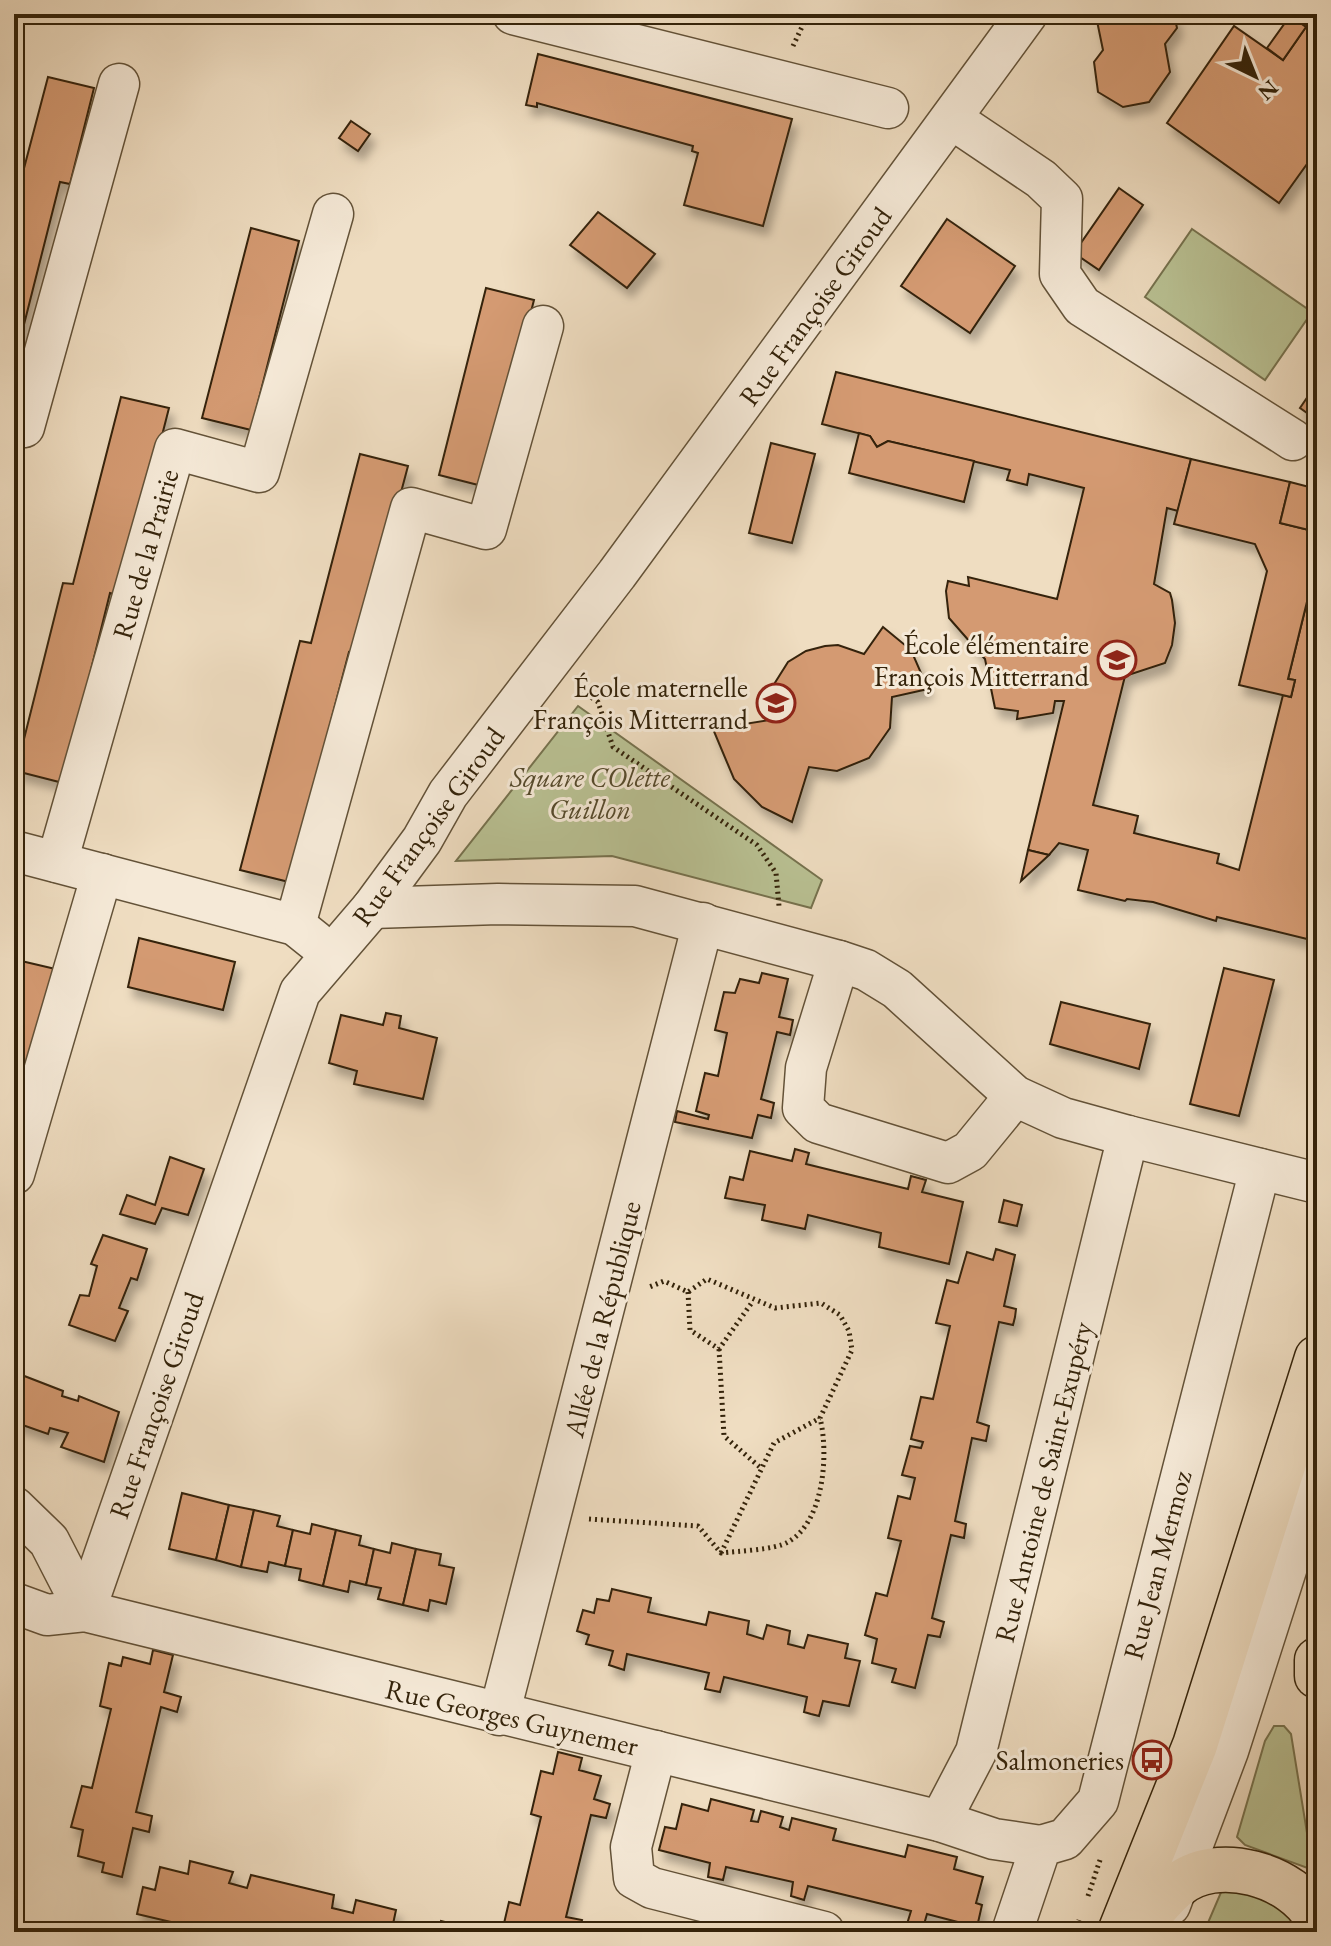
<svg xmlns="http://www.w3.org/2000/svg" width="1331" height="1946" font-family="'EB Garamond',serif">
<defs>
<filter id="shadow"><feDropShadow dx="5" dy="9" stdDeviation="4" flood-color="#0004"/></filter>
</defs>
<rect width="100%" height="100%" fill="#efddc1"/>
<filter id="stains"><feTurbulence type="fractalNoise" baseFrequency=".0025" numOctaves="4"/><feColorMatrix values="0 0 0 0 .2 0 0 0 0 .09 0 0 0 0 .02 0 0 0 .5 -.17"/></filter>
<radialGradient id="worn" r=".72"><stop offset=".6" stop-color="#630" stop-opacity="0"/><stop offset="1" stop-color="#630" stop-opacity=".3"/></radialGradient>
<!-- green -->
<g fill="#b9c193" stroke="#76724e" stroke-width="2">
<path d="M1192 229 1312 312 1265 380 1145 297Z"/>
<path d="M578 706 822 880 811 908 612 856 456 861Z"/>
<path d="M1274 1726H1284L1291 1734 1313 1870 1245 1845 1237 1837 1265 1741Z"/>
<path d="M1225 1883 1287 1908 1304 1932H1204Z"/>
</g>
<!-- building -->
<g fill="#d49a72" stroke="#34230a" stroke-width="2" filter="url(#shadow)">
<path d="M1102 14H1174L1177 28 1165 44 1170 72 1149 102 1123 107 1098 92 1094 62 1103 50 1097 21Z"/>
<path d="M1292 14H1317V150L1279 203 1167 123 1234 26 1283 60 1306 27Z"/>
<path d="M1290 16 1306 27 1283 60 1267 48Z"/>
<path d="M538 54 792 119 763 226 684 205 698 153 692 151 693 146 537 103V107L526 105Z"/>
<path d="M48 77 94 88 70 184 60 182 14 364V170L23 172Z"/>
<path d="M351 121 370 134 358 151 339 138Z"/>
<path d="M1119 188 1143 205 1099 270 1074 253Z"/>
<path d="M598 212 655 254 627 288 570 245Z"/>
<path d="M947 219 1015 266 970 333 901 286Z"/>
<path d="M251 228 299 241 251 430 202 418Z"/>
<path d="M486 288 534 300 486 487 439 475Z"/>
<path d="M836 372 1191 459 1178 511 1167 508 1154 584 1170 593 1172 600 1175 623 1172 645 1165 663 1125 676 1093 805 1138 816 1134 833 1219 854 1217 863 1239 870 1283 695 1291 697 1295 680 1288 679 1317 561V931L1308 929 1307 939 1217 917 1216 921 1153 902 1127 899 1125 901 1078 890 1088 850 1059 843 1049 855 1028 850 1064 701H1055L1053 713 1017 719 1018 711 995 708 985 659 949 618 946 591 948 581 969 586 968 577 1057 599 1084 488 1029 474 1027 485 1007 480 1010 470 888 441 877 447 870 436 822 424Z"/>
<path d="M1317 383V420L1300 408Z"/>
<path d="M121 397 169 408 121 596 110 593 63 783 16 771 63 583 73 584Z"/>
<path d="M859 433 870 436 877 447 888 441 974 461 964 502 849 473Z"/>
<path d="M771 443 815 454 792 543 749 533Z"/>
<path d="M360 454 408 466 358 654 349 652 289 882 240 870 300 641 311 643Z"/>
<path d="M1191 459 1290 482 1280 523 1317 532V561L1288 679 1295 680 1291 697 1239 685 1267 571 1255 544 1174 524Z"/>
<path d="M1290 482 1317 489V532L1280 523Z"/>
<path d="M883 627 911 650 928 689 892 697 890 728 869 758 837 771 809 767 792 822 762 807 734 779 713 729 770 720 771 689 788 662 806 651 825 646 838 645 864 654Z"/>
<path d="M1028 850 1049 855 1021 881Z"/>
<path d="M139 938 235 962 223 1010 128 987Z"/>
<path d="M17 960 64 971 14 1159V970Z"/>
<path d="M1224 968 1274 980 1239 1116 1190 1104Z"/>
<path d="M762 973 788 979 779 1017 793 1020 790 1035 777 1032 761 1099 774 1103 771 1118 758 1115 752 1138 675 1122 677 1111 708 1119 709 1115 696 1111 705 1073 718 1076 727 1033 715 1030 724 992 735 993 740 979 759 983Z"/>
<path d="M1061 1002 1150 1024 1139 1069 1050 1044Z"/>
<path d="M386 1013 401 1016 399 1028 437 1038 423 1099 354 1084 357 1071 329 1063 341 1015 383 1025Z"/>
<path d="M795 1149 809 1153 806 1164 908 1189 911 1176 926 1180 922 1192 963 1202 949 1264 879 1247 881 1233 808 1215 805 1229 762 1220 765 1205 725 1198 730 1177 743 1180 750 1151 792 1161Z"/>
<path d="M170 1157 204 1169 188 1215 162 1208 155 1224 120 1214 127 1195 155 1205Z"/>
<path d="M1004 1200 1022 1205 1017 1226 999 1222Z"/>
<path d="M103 1235 147 1249 137 1280 131 1278 119 1308 128 1311 115 1341 69 1325 80 1295 89 1296 97 1266 91 1264Z"/>
<path d="M996 1249 1015 1255 1004 1306 1016 1309 1015 1317 1013 1325 999 1322 977 1422 989 1426 986 1441 972 1438 955 1521 966 1524 964 1538 951 1535 932 1618 944 1622 940 1637 928 1635 915 1688 892 1682 896 1669 872 1663 877 1639 865 1635 876 1593 887 1596 901 1541 888 1538 898 1496 910 1499 915 1478 902 1475 910 1446 921 1448 923 1442 911 1439 921 1397 933 1399 950 1326 936 1323 947 1280 958 1283 967 1252 993 1260Z"/>
<path d="M14 1372 63 1391 62 1396 78 1401 79 1396 119 1412 104 1462 61 1447 68 1433 50 1428 48 1434 14 1422Z"/>
<path d="M182 1493 229 1505 216 1560 169 1549Z"/>
<path d="M229 1505 254 1510 241 1567 216 1560Z"/>
<path d="M254 1510 280 1516 277 1526 293 1530 285 1566 269 1562 267 1572 241 1567Z"/>
<path d="M312 1524 336 1530 323 1586 299 1580 301 1569 285 1566 293 1530 310 1534Z"/>
<path d="M336 1530 361 1536 359 1545 374 1549 366 1585 350 1581 348 1592 323 1586Z"/>
<path d="M392 1543 416 1549 403 1605 378 1599 381 1588 366 1585 374 1549 390 1553Z"/>
<path d="M416 1549 441 1554 439 1565 454 1568 446 1604 430 1600 428 1611 403 1605Z"/>
<path d="M612 1589 651 1598 648 1612 706 1625 709 1612 749 1621 747 1634 763 1639 767 1625 790 1631 788 1644 804 1648 808 1635 848 1644 845 1658 860 1661 849 1706 823 1701 819 1716 811 1714 804 1712 807 1697 724 1677 720 1692 705 1689 709 1673 627 1654 624 1670 609 1665 613 1651 586 1644 589 1635 577 1631 583 1610 594 1613 597 1599 609 1601Z"/>
<path d="M153 1650 173 1655 164 1692 181 1697 177 1712 161 1707 136 1812 152 1816 149 1832 133 1828 122 1877 102 1872 104 1863 78 1856 83 1830 71 1827 82 1786 92 1788 111 1709 100 1706 109 1663 121 1666 123 1657 150 1664Z"/>
<path d="M558 1752 582 1758 579 1770 601 1776 594 1799 610 1804 606 1818 591 1815 566 1917 582 1920 579 1932H502L509 1902 520 1905 541 1817 531 1814 541 1771 553 1774Z"/>
<path d="M711 1799 754 1810 751 1821 758 1822 761 1811 783 1817 780 1827 789 1830 792 1818 836 1829 833 1840 905 1857 908 1845 957 1857 954 1869 983 1877 976 1903 982 1905 977 1927 927 1914 923 1928 907 1924 911 1911 808 1886 804 1900 791 1896 793 1882 726 1867 723 1880 708 1877 710 1863 659 1850 665 1827 676 1829 682 1804 708 1811Z"/>
<path d="M190 1861 233 1872 229 1883 247 1888 251 1875 334 1895 332 1908 353 1913 356 1900 396 1910 393 1924 430 1932H217L204 1929 203 1932H186L188 1926 137 1914 143 1887 155 1890 160 1867 188 1874Z"/>
<path d="M441 1921 481 1931V1932H438Z"/>
</g>
<g fill="none" stroke-linecap="round" stroke-linejoin="round">
<defs>
<g id="minor">
<path d="M513 14 888 108"/>
<path d="M952 119 1041 179 1062 199 1060 274 1082 306 1293 440"/>
<path d="M14 424 24 427 119 84"/>
<path d="M14 851 295 925 315 941"/>
<path d="M57 862 175 449 259 472 333 214"/>
<path d="M372 908 498 904 635 906 839 961 866 970 897 989 1015 1096 1063 1118 1128 1136 1317 1183"/>
<path d="M295 925 411 508 486 529 543 326"/>
<path d="M839 961 806 1068 803 1108 818 1123 948 1163 970 1151 1015 1096"/>
<path d="M14 1174 102 874"/>
<path d="M14 1507 49 1541 85 1611"/>
<path d="M14 1603 47 1615 85 1611 940 1821 994 1839 1041 1846"/>
<path d="M85 1611 300 992 372 908 422 840 448 794 617 574 1027 14"/>
<path d="M499 1715 703 923"/>
<path d="M656 1751 631 1847 634 1878 652 1888 824 1932"/>
<path d="M940 1821 976 1752 1128 1136"/>
<path d="M1170 1905 1228 1751 1317 1473"/>
<path d="M1012 1932 1041 1846 1065 1839 1098 1801 1260 1169"/>
</g>
<g id="major">
<path d="M1317 1660V1676"/>
<path d="M1120 1932 1195 1745 1317 1358"/>
<path d="M1135 1932C1149 1917 1161 1899 1177 1886 1216 1852 1294 1875 1317 1919"/>
</g>
</defs>
<!-- minor casing -->
<use href="#minor" stroke="#635238" stroke-width="43"/>
<!-- major casing -->
<use href="#major" stroke="#34230a" stroke-width="47"/>
<!-- path -->
<g stroke="#34230a" stroke-width="5" stroke-dasharray="2 4" stroke-linecap="butt">
<path d="M793 46 808 14"/>
<path d="M577 687 598 702 613 747 757 845 776 873 779 906"/>
<path d="M688 1292 690 1330 719 1349 753 1301"/>
<path d="M719 1349 724 1436 762 1469"/>
<path d="M589 1519 698 1526 721 1553C737 1551 775 1550 788 1542 824 1522 829 1454 820 1418L852 1350 849 1331 840 1315 821 1303 775 1308 707 1279 688 1292 664 1281 647 1288"/>
<path d="M721 1553 774 1443 820 1418"/>
<path d="M1088 1896 1100 1860"/>
<path d="M1075 1932 1079 1920"/>
</g>
<!-- minor -->
<use href="#minor" stroke="#f5e9d7" stroke-width="40"/>
<!-- major -->
<use href="#major" stroke="#efddc1" stroke-width="44"/>
</g>
<!-- icons -->
<defs>
<symbol id="school-ring" viewBox="-11 -11 22 22"><circle r="9.5" fill="#f5e9d7" stroke="#8f2418" stroke-width="1.5"/><path d="M0-5L7-2L0 1L-7-2ZM-4 1L0 2.5L4 1V4Q0 6-4 4Z" fill="#8f2418"/></symbol>
<symbol id="bus-ring" viewBox="-11 -11 22 22"><circle r="9.5" fill="#f5e9d7" stroke="#8f2418" stroke-width="1.5"/><path d="M-5-6H5V4H4V6H2V4H-2V6H-4V4H-5ZM-3.5-4V0h7V-4ZM-3.5 1.2v1.5H-2V1.2ZM2 1.2v1.5H3.5V1.2Z" fill="#8f2418"/></symbol>
</defs>
<g fill-rule="evenodd">
<use href="#school-ring" x="1095" y="638" width="44" height="44"/>
<use href="#school-ring" x="754" y="681" width="44" height="44"/>
<use href="#bus-ring" x="1130" y="1738" width="44" height="44"/>
</g>
<g text-anchor="middle" stroke-width="6" stroke-linejoin="round" paint-order="stroke">
<!-- street labels -->
<g font-size="28" fill="#34230a" stroke="#f5e9d7">
<text transform="translate(815 306) rotate(-54)" y="10">Rue Françoise Giroud</text>
<text transform="translate(145 554) rotate(-74)" y="10">Rue de la Prairie</text>
<text transform="translate(428 826) rotate(-54)" y="10">Rue Françoise Giroud</text>
<text transform="translate(602 1319) rotate(-76)" y="10">Allée de la République</text>
<text transform="translate(156 1405) rotate(-71)" y="10">Rue Françoise Giroud</text>
<text transform="translate(1043 1482) rotate(-76)" y="10">Rue Antoine de Saint-Exupéry</text>
<text transform="translate(1157 1565) rotate(-75)" y="10">Rue Jean Mermoz</text>
<text transform="translate(512 1717) rotate(13)" y="10">Rue Georges Guynemer</text>
</g>
<!-- poi labels -->
<g font-size="28" fill="#34230a" stroke="#f5e9d7" text-anchor="end">
<text x="1089" y="654">École élémentaire<tspan x="1089" dy="32">François Mitterrand</tspan></text>
<text x="748" y="697">École maternelle<tspan x="748" dy="32">François Mitterrand</tspan></text>
<text x="1124" y="1770">Salmoneries</text>
</g>
<!-- park labels -->
<g font-size="28" font-style="italic" fill="#554a2c" stroke="#f5e9d7">
<text x="590" y="787">Square COlette<tspan x="590" dy="32">Guillon</tspan></text>
</g>
</g>
<!-- margin -->
<rect width="1331" height="1946" fill="none" stroke="#efddc1" stroke-width="48"/>
<rect x="16" y="16" width="1299" height="1914" fill="none" stroke="#34230a" stroke-width="4"/>
<rect x="24" y="24" width="1283" height="1898" fill="none" stroke="#34230a" stroke-width="2"/>
<!-- north arrow -->
<g transform="translate(1255 76) rotate(137)" stroke="#f5e9d7" stroke-width="6" paint-order="stroke">
<path d="M0-6L14 30L0 20L-14 30Z" fill="#34230a"/>
<text y="-12" font-size="22" font-weight="bold" text-anchor="middle" fill="#34230a">N</text>
</g>
<rect width="100%" height="100%" filter="url(#stains)"/>
<rect width="100%" height="100%" fill="url(#worn)"/>
</svg>
